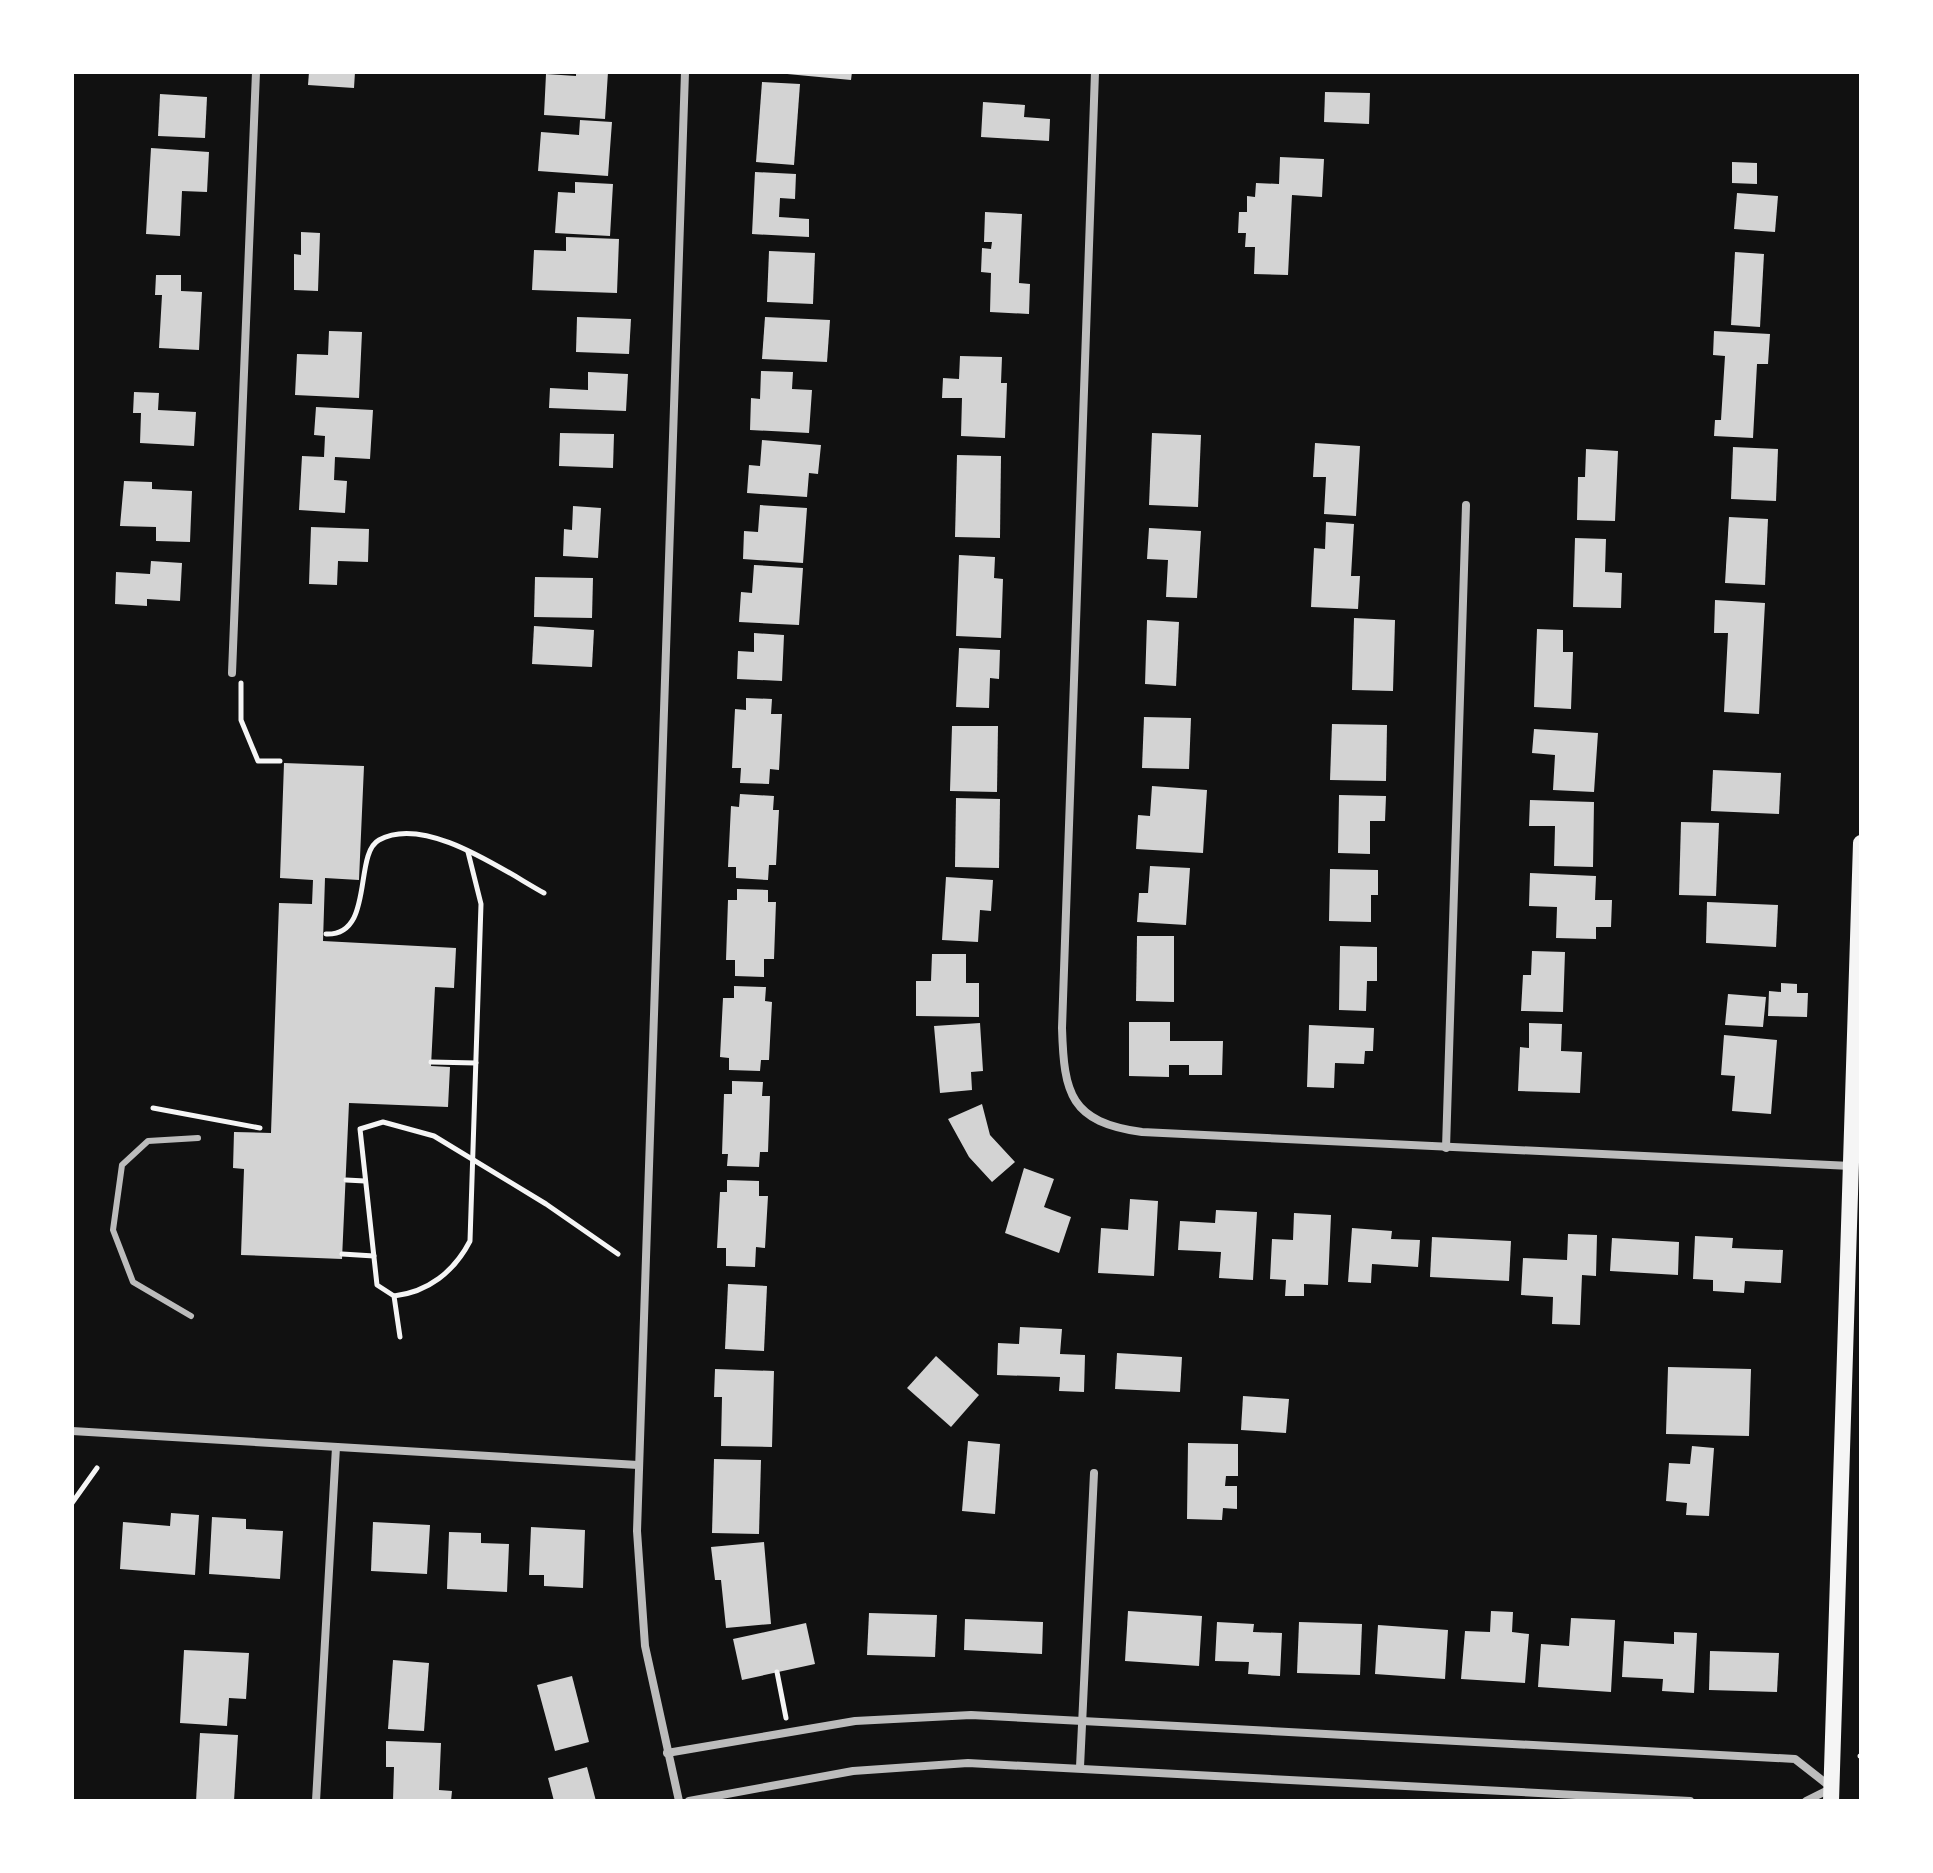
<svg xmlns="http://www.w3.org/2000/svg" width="1933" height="1873" font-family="'Open Sans',sans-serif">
<rect width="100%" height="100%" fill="#111"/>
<!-- building -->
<g fill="#d3d3d3">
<path d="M309 72H355L354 88 308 85Z"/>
<path d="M576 72H608L605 119 544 115 546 74 576 76Z"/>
<path d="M766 72H852L851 80Z"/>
<path d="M762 82 800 84 794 165 756 162Z"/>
<path d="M1325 92 1370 93 1369 124 1324 122Z"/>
<path d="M160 94 207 97 205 138 158 136Z"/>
<path d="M983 102 1025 105 1024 117 1050 119 1049 141 981 137Z"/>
<path d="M580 120 612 122 608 176 538 171 541 132 579 135Z"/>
<path d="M151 148 209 152 207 192 182 191 180 236 146 234Z"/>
<path d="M1280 157 1324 159 1322 197 1292 195 1288 275 1254 274 1255 247H1245L1246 233H1238L1239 212H1247V196L1255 197 1256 183 1279 184Z"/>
<path d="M1732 162 1757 163V184L1732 183Z"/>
<path d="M755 172 796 174 795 199 780 198 779 217 809 219V237L752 234Z"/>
<path d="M575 182 613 184 610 236 555 233 558 192 575 193Z"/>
<path d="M1737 193 1778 196 1775 232 1734 229Z"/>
<path d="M985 212 1022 214 1019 283 1030 284 1029 314 990 312 991 273 981 272 982 248 991 249 992 242H984Z"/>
<path d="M301 232 320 233 318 291 294 290V254L301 255Z"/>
<path d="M566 237 619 239 617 293 532 290 534 250 566 251Z"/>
<path d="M769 251 815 253 813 304 767 302Z"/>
<path d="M1735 252 1764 254 1760 327 1731 325Z"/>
<path d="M156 275H181V291L202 292 199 350 159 348 162 295H155Z"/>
<path d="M577 317 631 319 629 354 576 352Z"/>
<path d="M765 317 830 320 827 362 762 359Z"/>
<path d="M329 331 362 332 359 398 295 395 297 354 328 355Z"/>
<path d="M1714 331 1770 334 1768 364H1757L1753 438 1714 436 1715 420H1721L1725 356 1713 355Z"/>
<path d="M960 356 1002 357 1001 383H1007L1005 438 961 436 962 398H942L943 378 959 379Z"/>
<path d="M761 371 793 372 792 389 812 390 809 433 750 430 751 398 760 399Z"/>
<path d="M588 372 628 374 626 411 549 408 550 388 588 390Z"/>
<path d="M134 392 159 393 158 410 196 412 194 446 140 443 141 413H133Z"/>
<path d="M316 407 373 410 370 459 335 457 334 480 347 481 345 513 299 510 302 456 324 457 325 436 314 435Z"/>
<path d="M560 433 614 434 613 468 559 466Z"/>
<path d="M1152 433 1201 435 1198 507 1149 505Z"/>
<path d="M762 440 821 445 818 474 809 473 807 497 747 493 749 465 760 466Z"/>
<path d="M1315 443 1360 446 1356 516 1324 514 1326 477H1313Z"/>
<path d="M1733 447 1778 449 1776 501 1731 499Z"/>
<path d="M1586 449 1618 451 1615 521 1577 520 1578 477H1585Z"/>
<path d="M957 455 1001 456 1000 538 955 537Z"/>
<path d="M124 481 152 482V489L192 491 190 542 156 541V527L120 526Z"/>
<path d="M760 505 807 508 803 563 743 559 744 531 758 532Z"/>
<path d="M573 506 601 508 598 558 563 556 564 529 572 530Z"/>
<path d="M1729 517 1768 519 1765 585 1725 583Z"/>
<path d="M1326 522 1354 524 1351 576H1360L1358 609 1311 607 1314 548 1325 549Z"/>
<path d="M311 527 369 529 368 562 338 561 337 585 309 584Z"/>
<path d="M1149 528 1201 531 1197 598 1166 597 1168 560 1147 559Z"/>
<path d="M1575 538 1606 539 1605 572 1622 573 1621 608 1573 607Z"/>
<path d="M959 555 995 557 994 578 1003 579 1001 638 956 636Z"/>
<path d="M151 561 182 563 180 601 147 599V606L115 604 116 572 150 574Z"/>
<path d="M754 565 803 568 799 625 739 622 741 592 752 593Z"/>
<path d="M535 577 593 578 592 618 534 617Z"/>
<path d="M1715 600 1765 603 1759 714 1724 712 1728 633H1714Z"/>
<path d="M1354 618 1395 620 1393 691 1352 690Z"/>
<path d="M1147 620 1179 622 1176 686 1145 684Z"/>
<path d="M534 626 594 630 592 667 532 664Z"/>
<path d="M1537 629 1563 630V652H1573L1571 709 1534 707Z"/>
<path d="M754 633 784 635 782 681 737 679 738 651 754 652Z"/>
<path d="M959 648 1000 650 999 679 990 678 989 708 956 707Z"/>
<path d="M746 698 772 699 771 714H782L779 770 770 769 769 784 740 783 741 768H732L735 709 746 710Z"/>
<path d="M1144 717 1191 718 1189 769 1142 768Z"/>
<path d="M1332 724 1387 725 1386 781 1330 780Z"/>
<path d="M952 726H998L997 792 950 791Z"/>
<path d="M1534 729 1598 733 1594 792 1553 790 1555 755 1532 753Z"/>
<path d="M284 763 364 766 359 880 325 878 323 941 456 948 454 988 435 987 431 1066 450 1067 448 1107 349 1103 342 1259 241 1255 244 1169 233 1168 234 1132 271 1133 279 903 312 904 313 880 280 878Z"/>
<path d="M1713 770 1781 773 1779 814 1711 811Z"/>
<path d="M1152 786 1207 790 1203 853 1136 849 1138 815 1150 816Z"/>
<path d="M740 794 774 796 773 810H779L776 865H769L768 880 736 878V867H728L731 806 739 807Z"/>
<path d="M1339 795 1386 796 1385 821H1370V854L1338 853Z"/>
<path d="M956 798 1000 799 999 868 955 867Z"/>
<path d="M1530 800 1594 802 1593 867 1554 866 1555 826H1529Z"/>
<path d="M1681 822 1719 823 1716 896 1679 895Z"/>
<path d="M1150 866 1190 868 1186 925 1137 922 1139 893H1148Z"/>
<path d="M1330 869 1378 870V895H1371V922L1329 921Z"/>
<path d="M1530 873 1596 876 1595 900H1612L1611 927H1596V939L1556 938 1557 907 1529 906Z"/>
<path d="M946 877 993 880 991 911 980 910 978 942 942 940Z"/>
<path d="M737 889 768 890V902H776L774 959H764V977L735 976V960H726L728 900H737Z"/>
<path d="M1707 902 1778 905 1776 947 1706 943Z"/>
<path d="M1137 936H1174V1002L1136 1001Z"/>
<path d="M1340 946 1377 947V981H1367L1366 1011 1339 1010Z"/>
<path d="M1532 951 1565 952 1563 1012 1521 1011 1523 975H1531Z"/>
<path d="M932 954H966V983H979V1017L916 1016V981H931Z"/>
<path d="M1781 983 1797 984V993H1808L1807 1017 1768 1016 1769 991 1781 992Z"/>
<path d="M734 986 766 987 765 1001 772 1002 769 1060H761L760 1071 729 1070V1058L720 1057 723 998H734Z"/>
<path d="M1728 994 1766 997 1763 1027 1725 1025Z"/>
<path d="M1129 1022H1170V1041H1223L1222 1075H1189V1065H1169V1077L1129 1076Z"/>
<path d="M980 1023 983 1071 971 1072 972 1090 940 1093 934 1026Z"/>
<path d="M1529 1023 1562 1024 1561 1051 1582 1052 1580 1093 1518 1091 1520 1047 1529 1048Z"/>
<path d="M1309 1025 1374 1028 1373 1051H1365L1364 1064 1335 1063 1334 1088 1307 1087Z"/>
<path d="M1724 1035 1777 1040 1771 1114 1732 1111 1735 1076 1721 1075Z"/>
<path d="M732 1081 763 1082 762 1096H770L768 1152H760L759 1167 727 1166 728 1154H722L724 1094H732Z"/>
<path d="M982 1104 990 1135 1015 1162 992 1182 969 1157 948 1119Z"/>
<path d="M1024 1168 1054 1179 1044 1207 1071 1217 1059 1253 1005 1233Z"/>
<path d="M727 1180 759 1181V1196H768L765 1248 756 1247 755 1267 726 1266V1248H717L720 1192H727Z"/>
<path d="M1130 1199 1158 1201 1154 1276 1098 1273 1101 1228 1128 1230Z"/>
<path d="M1216 1210 1257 1212 1253 1280 1219 1278 1221 1252 1178 1250 1180 1221 1215 1223Z"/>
<path d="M1294 1213 1331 1215 1328 1285 1304 1284V1296H1285L1286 1280 1270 1279 1272 1239 1293 1240Z"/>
<path d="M1352 1228 1392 1231 1391 1239 1420 1240 1418 1267 1372 1264 1371 1283 1348 1282Z"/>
<path d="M1568 1234 1597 1235 1596 1276 1582 1275 1580 1325 1552 1324 1553 1297 1521 1295 1523 1258 1567 1260Z"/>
<path d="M1695 1236 1733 1238 1732 1248 1783 1250 1781 1283 1745 1281 1744 1293 1713 1291V1280L1693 1279Z"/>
<path d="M1432 1237 1511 1241 1509 1281 1430 1277Z"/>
<path d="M1612 1238 1679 1242 1678 1275 1610 1271Z"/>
<path d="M728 1284 767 1286 764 1351 725 1349Z"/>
<path d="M1020 1327 1062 1329 1060 1354 1085 1355 1084 1392 1059 1391 1060 1377 997 1375 998 1343 1019 1344Z"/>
<path d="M1117 1353 1182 1357 1180 1392 1115 1389Z"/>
<path d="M936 1356 979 1395 951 1427 907 1388Z"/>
<path d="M1668 1367 1751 1369 1749 1436 1666 1434Z"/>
<path d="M715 1369 774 1371 772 1447 721 1446 722 1397H714Z"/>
<path d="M1243 1396 1289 1399 1286 1433 1241 1430Z"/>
<path d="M968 1441 1000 1444 995 1514 962 1511Z"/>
<path d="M1188 1443 1238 1444V1476H1226L1225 1486H1237V1509L1223 1508 1222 1520 1187 1519Z"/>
<path d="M1692 1446 1714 1448 1709 1516 1686 1515 1687 1503 1666 1501 1669 1463 1690 1464Z"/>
<path d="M714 1459 761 1460 759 1534 712 1533Z"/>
<path d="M171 1513 199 1515 195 1575 120 1569 123 1522 170 1526Z"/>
<path d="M212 1517 246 1519V1529L283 1531 280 1579 209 1574Z"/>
<path d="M373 1522 430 1525 427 1574 371 1571Z"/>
<path d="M531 1527 585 1530 583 1588 544 1586V1575H529Z"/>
<path d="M449 1532 481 1533V1543L509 1544 507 1592 447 1589Z"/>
<path d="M764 1542 771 1624 726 1628 721 1580H715L711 1547Z"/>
<path d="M1128 1611 1202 1616 1199 1666 1125 1661Z"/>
<path d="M1491 1611 1513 1612 1512 1632 1529 1634 1525 1683 1461 1679 1465 1631 1490 1632Z"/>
<path d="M869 1613 937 1615 935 1657 867 1655Z"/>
<path d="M1571 1618 1615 1620 1611 1692 1538 1687 1541 1644 1569 1646Z"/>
<path d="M965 1619 1043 1622 1042 1654 964 1650Z"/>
<path d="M1217 1622 1254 1624 1253 1632 1282 1633 1280 1676 1248 1674 1249 1662 1215 1661Z"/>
<path d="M1299 1622 1362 1624 1360 1675 1297 1673Z"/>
<path d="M806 1623 815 1664 742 1680 733 1639Z"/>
<path d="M1378 1625 1448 1630 1445 1679 1375 1674Z"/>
<path d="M1674 1632 1697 1633 1694 1693 1662 1691 1663 1679 1622 1677 1624 1641 1674 1644Z"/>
<path d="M184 1650 249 1653 246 1699 229 1698 227 1726 180 1723Z"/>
<path d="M1710 1651 1779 1653 1777 1692 1709 1690Z"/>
<path d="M393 1660 429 1663 424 1731 388 1729Z"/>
<path d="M572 1676 589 1742 555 1751 537 1685Z"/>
<path d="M200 1733 238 1735 234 1801H196Z"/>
<path d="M386 1741 441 1743 439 1790 452 1791 451 1801H393L394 1767H386Z"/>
<path d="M587 1767 596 1801H554L548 1778Z"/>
</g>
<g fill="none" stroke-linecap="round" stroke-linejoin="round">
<!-- path -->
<g stroke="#f5f5f5" stroke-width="5">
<path d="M241 683V720L258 761H280"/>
<path d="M326 934C375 936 353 854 379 840 425 814 504 871 544 893"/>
<path d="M431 1062 476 1063"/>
<path d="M153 1108 260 1128"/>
<path d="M346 1180 365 1181"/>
<path d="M342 1254 374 1256"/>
<path d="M394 1296C428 1292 454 1272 470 1241L481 904 468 852"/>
<path d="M400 1337 394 1296 377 1285 360 1129 383 1122 434 1136 546 1204 618 1254"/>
<path d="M72 1503 97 1468"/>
<path d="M777 1672 786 1718"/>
<path d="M1860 1756H1861"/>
</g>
<!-- service -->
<path stroke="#bcbcbc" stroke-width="6" d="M191 1316 133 1282 113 1230 122 1165 148 1141 198 1138"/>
<!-- minor -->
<g stroke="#bcbcbc" stroke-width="8">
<path d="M1095 72 1062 1028C1064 1094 1070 1122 1142 1132L1851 1166"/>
<path d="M232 673 256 72"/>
<path d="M1446 1148 1466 505"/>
<path d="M72 1431 638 1465"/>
<path d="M667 1753 855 1721 971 1715 1795 1759 1832 1788 1806 1801"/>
<path d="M1080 1767 1094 1473"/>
<path d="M316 1801 336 1447"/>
<path d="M679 1801 645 1646 637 1531 685 72"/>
<path d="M689 1801 853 1771 968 1763 1690 1801"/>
</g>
<!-- secondary -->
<path stroke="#f5f5f5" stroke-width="16" d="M1831 1801 1861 843"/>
</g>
<!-- border -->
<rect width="1933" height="1873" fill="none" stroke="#ffffff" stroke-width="148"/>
</svg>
